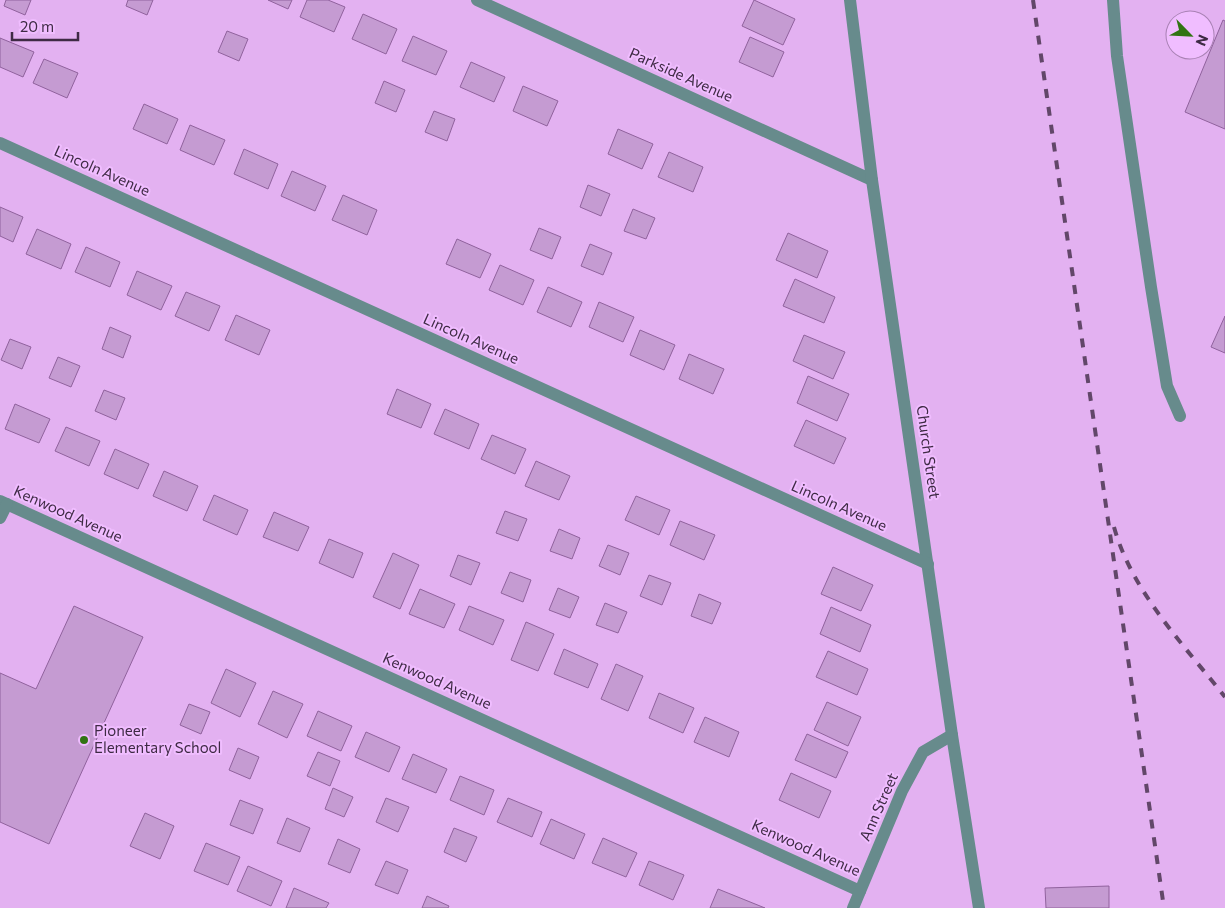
<svg xmlns="http://www.w3.org/2000/svg" width="1225" height="908" font-family="Commissioner,sans-serif">
<rect width="100%" height="100%" fill="#e3b1f1"/>
<!-- building -->
<g fill="#c59bd2" stroke="#90629d">
<path d="M6 0H31L25 15 4 6Z"/>
<path d="M128 0H153L147 15 126 6Z"/>
<path d="M268 0H292L288 9Z"/>
<path d="M307 0H328L345 7 334 32 300 17Z"/>
<path d="M754 0 795 19 783 45 742 26Z"/>
<path d="M363 14 397 29 386 54 352 39Z"/>
<path d="M1223 20 1225 21V129L1185 112Z"/>
<path d="M227 31 248 39 239 61 218 52Z"/>
<path d="M413 36 447 51 436 75 402 61Z"/>
<path d="M750 37 784 52 773 77 739 62Z"/>
<path d="M0 38 34 52 23 77 0 67Z"/>
<path d="M44 59 78 73 67 98 33 83Z"/>
<path d="M471 62 505 77 494 102 460 87Z"/>
<path d="M384 81 405 90 396 112 375 103Z"/>
<path d="M523 86 558 101 547 126 513 111Z"/>
<path d="M144 104 178 119 167 144 133 129Z"/>
<path d="M434 111 455 119 447 141 425 132Z"/>
<path d="M190 125 225 140 214 165 180 150Z"/>
<path d="M618 129 653 144 642 169 608 154Z"/>
<path d="M244 149 278 164 268 189 234 174Z"/>
<path d="M669 152 703 167 693 192 658 177Z"/>
<path d="M292 171 326 186 315 211 281 196Z"/>
<path d="M588 185 610 194 601 216 580 207Z"/>
<path d="M343 195 377 210 367 235 332 220Z"/>
<path d="M0 207 23 217 13 242 0 236Z"/>
<path d="M633 209 655 218 646 239 624 231Z"/>
<path d="M539 228 561 237 552 259 530 250Z"/>
<path d="M37 229 71 244 61 269 26 254Z"/>
<path d="M788 233 828 251 817 278 776 260Z"/>
<path d="M457 239 491 254 480 278 446 264Z"/>
<path d="M590 244 612 253 603 275 581 266Z"/>
<path d="M86 247 120 262 110 287 75 272Z"/>
<path d="M500 265 534 280 523 305 489 290Z"/>
<path d="M137 271 172 286 161 310 127 295Z"/>
<path d="M795 279 835 297 824 323 783 306Z"/>
<path d="M548 287 582 302 571 327 537 312Z"/>
<path d="M186 292 220 306 209 331 175 316Z"/>
<path d="M599 302 634 317 623 342 589 327Z"/>
<path d="M236 315 270 330 259 355 225 340Z"/>
<path d="M1225 316V353L1211 347Z"/>
<path d="M110 327 131 336 123 358 102 349Z"/>
<path d="M640 330 675 345 664 370 630 355Z"/>
<path d="M804 335 845 352 833 379 793 361Z"/>
<path d="M10 339 31 347 22 369 1 360Z"/>
<path d="M689 354 724 369 713 394 679 379Z"/>
<path d="M58 357 80 366 71 387 49 378Z"/>
<path d="M808 376 849 394 837 421 797 403Z"/>
<path d="M397 389 431 404 421 428 387 414Z"/>
<path d="M104 390 125 398 116 420 95 411Z"/>
<path d="M15 404 50 419 39 443 5 429Z"/>
<path d="M445 409 479 424 469 449 434 434Z"/>
<path d="M806 420 846 438 834 464 794 446Z"/>
<path d="M66 427 100 441 89 466 55 451Z"/>
<path d="M492 435 526 449 515 474 481 459Z"/>
<path d="M115 449 149 464 138 489 104 474Z"/>
<path d="M536 461 570 476 559 500 525 486Z"/>
<path d="M164 471 198 486 187 511 153 496Z"/>
<path d="M214 495 248 510 237 535 203 520Z"/>
<path d="M636 496 670 510 659 535 625 520Z"/>
<path d="M505 511 527 519 518 541 496 533Z"/>
<path d="M274 512 309 527 298 551 263 537Z"/>
<path d="M680 521 715 535 704 560 670 545Z"/>
<path d="M559 529 580 538 572 559 550 551Z"/>
<path d="M329 539 363 553 353 578 319 563Z"/>
<path d="M608 545 629 553 620 575 599 566Z"/>
<path d="M393 553 419 565 400 609 373 597Z"/>
<path d="M458 555 480 563 471 585 450 576Z"/>
<path d="M833 567 873 585 861 611 821 594Z"/>
<path d="M510 572 531 580 523 602 501 593Z"/>
<path d="M649 575 671 583 662 605 640 596Z"/>
<path d="M558 588 579 597 570 618 549 610Z"/>
<path d="M420 589 455 604 444 628 409 614Z"/>
<path d="M699 594 721 603 712 624 691 616Z"/>
<path d="M605 603 627 612 618 633 596 625Z"/>
<path d="M74 606 143 637 49 844 0 822V673L36 689Z"/>
<path d="M469 606 504 620 493 645 459 630Z"/>
<path d="M831 607 871 625 860 652 820 634Z"/>
<path d="M526 622 554 634 538 671 511 660Z"/>
<path d="M564 649 598 664 588 688 554 674Z"/>
<path d="M828 651 868 669 857 695 816 677Z"/>
<path d="M616 664 643 676 628 711 601 699Z"/>
<path d="M226 669 256 683 240 717 211 703Z"/>
<path d="M273 691 303 704 287 738 258 724Z"/>
<path d="M659 693 694 708 683 733 649 718Z"/>
<path d="M827 702 861 717 848 746 814 730Z"/>
<path d="M189 704 210 712 201 734 180 725Z"/>
<path d="M318 711 352 726 341 751 307 736Z"/>
<path d="M705 717 739 732 729 757 694 742Z"/>
<path d="M366 732 400 747 389 772 355 757Z"/>
<path d="M807 734 848 752 836 778 795 760Z"/>
<path d="M238 748 259 757 250 779 229 770Z"/>
<path d="M318 752 340 761 330 786 307 776Z"/>
<path d="M413 754 447 769 436 793 402 779Z"/>
<path d="M791 773 831 791 819 818 779 800Z"/>
<path d="M460 776 494 790 484 815 450 800Z"/>
<path d="M333 788 353 797 344 817 325 809Z"/>
<path d="M386 798 409 807 398 832 376 822Z"/>
<path d="M508 798 542 812 532 837 497 822Z"/>
<path d="M240 800 263 809 253 834 230 825Z"/>
<path d="M145 813 174 826 160 859 130 846Z"/>
<path d="M287 818 310 828 300 852 277 843Z"/>
<path d="M551 819 585 834 574 859 540 844Z"/>
<path d="M454 828 477 837 466 862 444 852Z"/>
<path d="M603 838 637 853 626 877 592 863Z"/>
<path d="M338 839 360 849 350 873 328 864Z"/>
<path d="M206 843 240 857 228 885 194 871Z"/>
<path d="M386 861 408 870 398 894 375 885Z"/>
<path d="M649 861 684 875 673 900 639 885Z"/>
<path d="M248 866 282 881 271 906 237 891Z"/>
<path d="M1109 886V908H1046L1045 888Z"/>
<path d="M294 888 329 903 326 908H286Z"/>
<path d="M718 889 765 908H710Z"/>
<path d="M427 896 449 906 448 908H422Z"/>
</g>
<g fill="none" stroke-linecap="round" stroke-linejoin="round">
<!-- minor -->
<g stroke="#678b8c" stroke-width="12">
<path d="M477 0 872 180"/>
<path d="M850 0 872 180 952 735 979 908"/>
<path d="M1113 0 1117 56 1151 287 1167 386 1180 416"/>
<path d="M0 143 928 564"/>
<path d="M0 501 860 891"/>
<path d="M0 518 7 504"/>
<path d="M853 908 902 791 923 752 952 735"/>
</g>
<!-- rail -->
<g stroke="#624769" stroke-width="4" stroke-dasharray="9 9" stroke-linecap="butt">
<path d="M1033 0 1164 908"/>
<path d="M1114 527C1132 592 1184 645 1225 697"/>
</g>
</g>
<!-- markers -->
<circle fill="#317413" stroke="#f0bdff" stroke-width="2" cx="84" cy="740" r="5"/>
<g text-anchor="middle" stroke-width="4" stroke-linejoin="round" paint-order="stroke">
<!-- street labels -->
<g font-size="15" fill="#3e2a44" stroke="#f0bdff">
<text transform="translate(681 75) rotate(24)" y="5">Parkside Avenue</text>
<text transform="translate(102 171) rotate(24)" y="5">Lincoln Avenue</text>
<text transform="translate(471 339) rotate(24)" y="5">Lincoln Avenue</text>
<text transform="translate(928 452) rotate(82)" y="5">Church Street</text>
<text transform="translate(839 506) rotate(24)" y="5">Lincoln Avenue</text>
<text transform="translate(68 514) rotate(24)" y="5">Kenwood Avenue</text>
<text transform="translate(437 681) rotate(24)" y="5">Kenwood Avenue</text>
<text transform="translate(879 807) rotate(-66)" y="5">Ann Street</text>
<text transform="translate(806 848) rotate(24)" y="5">Kenwood Avenue</text>
</g>
<!-- poi labels -->
<g font-size="15" fill="#3e2a44" stroke="#f0bdff" text-anchor="start">
<text x="94" y="736">Pioneer<tspan x="94" dy="17">Elementary School</tspan></text>
</g>
</g>
<!-- north arrow -->
<g transform="translate(1190 35) rotate(114)"><circle r="24" fill="#f0bdff" stroke="#a982b4"/>
<path d="M0-4L9 19L0 12L-9 19Z" fill="#317413"/>
<text y="-8" font-size="14" font-weight="bold" text-anchor="middle" fill="#3e2a44">N</text>
</g>
<!-- scale -->
<path d="M12 32v8h66v-8" fill="none" stroke="#3e2a44" stroke-width="2.5"/>
<text x="20" y="32" font-size="15" fill="#3e2a44" stroke="#f0bdff" stroke-width="4" paint-order="stroke">20 m</text>
</svg>
